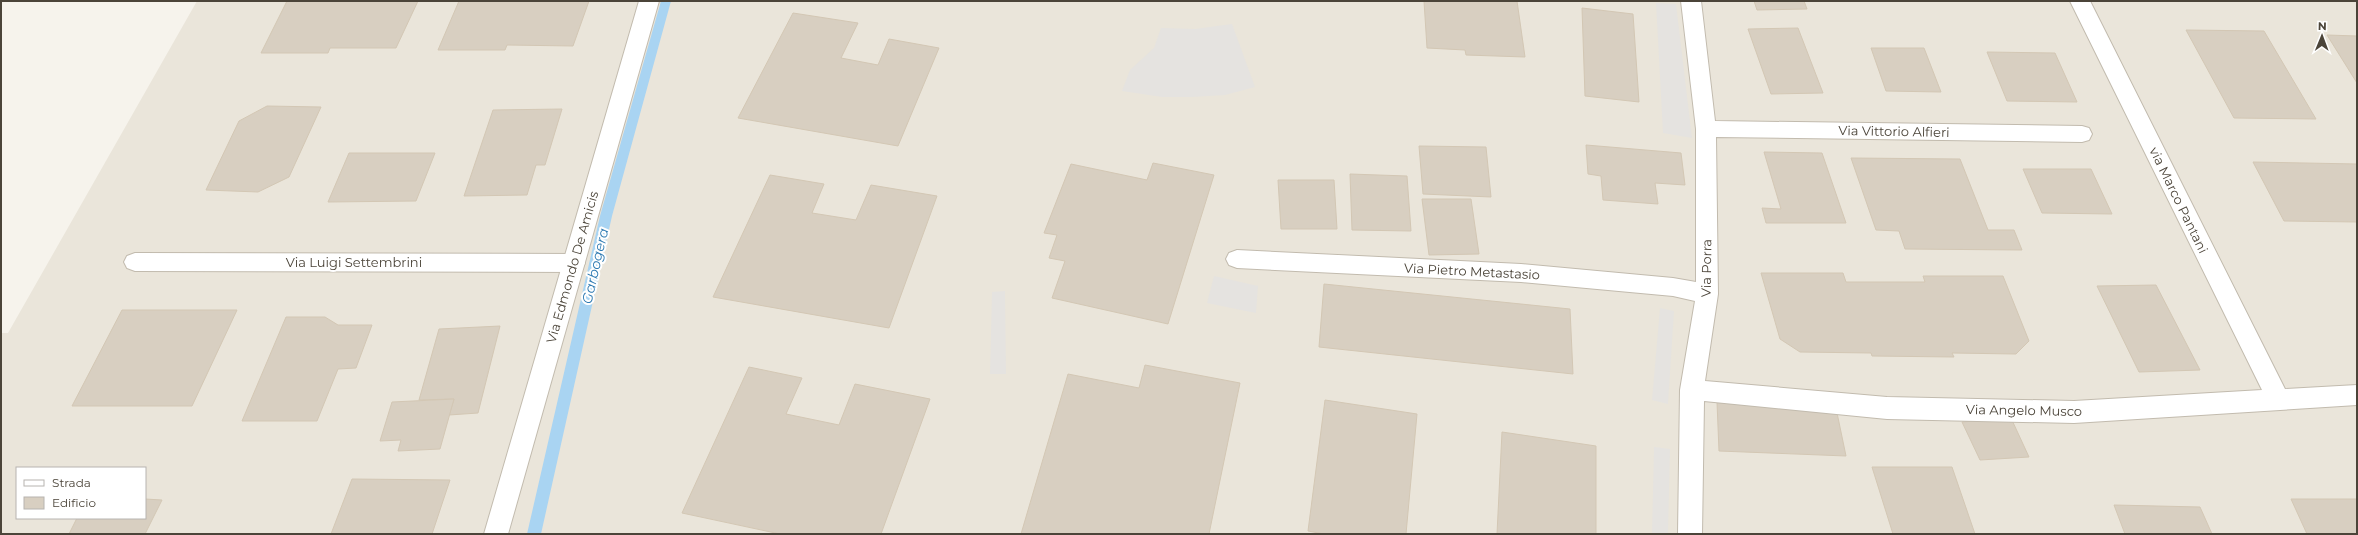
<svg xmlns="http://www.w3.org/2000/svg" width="2358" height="535" font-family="Montserrat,sans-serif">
<rect width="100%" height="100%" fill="#f6f3ec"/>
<!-- residential -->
<path fill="#eae5da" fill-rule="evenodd" d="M197 1H2357V534H1V333H8ZM17 468H145V518H17Z"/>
<!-- parking -->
<g fill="#e5e3e0">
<path d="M1656 3 1676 4 1692 138 1663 133Z"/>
<path d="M1232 24 1255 87 1225 95 1192 97H1162L1122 91 1130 70 1154 48 1161 28 1195 29Z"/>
<path d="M1214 276 1258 286 1256 313 1207 303Z"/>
<path d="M1005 291 1006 374H990L992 292Z"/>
<path d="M1660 308 1674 311 1668 404 1652 400Z"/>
<path d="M1654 447 1670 449 1668 534H1652Z"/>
</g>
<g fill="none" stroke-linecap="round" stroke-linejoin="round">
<!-- stream -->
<path fill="#a9d4f2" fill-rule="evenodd" d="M661 1H671L612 216 541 534H527L600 216Z"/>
</g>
<!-- building -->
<g fill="#d8cfc1" stroke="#d3c7b4">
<path d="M287 1H418L396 48H330L328 53H261Z"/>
<path d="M459 1H589L573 46 507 45 505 50H438Z"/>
<path d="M1424 1H1517L1525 57 1466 55 1465 50 1427 48Z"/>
<path d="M1754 1H1804L1807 9 1757 10Z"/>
<path d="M1582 8 1633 14 1639 102 1585 96Z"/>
<path d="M793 13 858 23 841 58 878 65 889 39 939 48 898 146 738 118Z"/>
<path d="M1798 28 1823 93 1771 94 1748 29Z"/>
<path d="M2186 30 2264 31 2316 119 2234 118Z"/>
<path d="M2327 35 2357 36V83Z"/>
<path d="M1871 48H1924L1941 92 1886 91Z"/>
<path d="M1987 52 2055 53 2077 102 2007 101Z"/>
<path d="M267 106 321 107 289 177 258 192 206 190 239 121Z"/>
<path d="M562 109 545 165H536L527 195 464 196 493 110Z"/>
<path d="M1586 145 1681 153 1685 185 1655 183 1658 204 1603 200 1601 176 1588 174Z"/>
<path d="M1419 146 1486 147 1491 197 1423 194Z"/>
<path d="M1764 152 1822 153 1846 223H1766L1762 208 1781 209Z"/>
<path d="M349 153H435L416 201 328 202Z"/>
<path d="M1851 158 1960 159 1988 230H2014L2022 250 1905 249 1899 231 1876 230Z"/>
<path d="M2253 162 2357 164V222L2284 221Z"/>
<path d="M1153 163 1214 175 1168 324 1052 298 1065 261 1049 258 1057 235 1044 233 1071 164 1147 180Z"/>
<path d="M2023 169H2091L2112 214 2042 213Z"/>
<path d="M1350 174 1407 176 1411 231 1352 230Z"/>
<path d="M770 175 824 184 812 213 856 220 871 185 937 196 889 328 713 297Z"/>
<path d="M1278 180H1334L1337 229H1281Z"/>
<path d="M1422 199H1471L1479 254 1429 255Z"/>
<path d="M1761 273H1843L1846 282H1925L1923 276H2003L2029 341 2016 354 1952 353 1954 357 1872 356 1871 353 1800 352 1780 339Z"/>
<path d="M1324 284 1570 309 1573 374 1319 347Z"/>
<path d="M2156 285 2200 370 2139 372 2097 286Z"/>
<path d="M122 310H237L192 406H72Z"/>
<path d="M286 317H325L338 325H372L356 368 338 369 317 421H242Z"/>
<path d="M500 326 478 413 449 415 454 399 419 400 439 329Z"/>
<path d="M1145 365 1240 383 1209 534H1021L1068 374 1139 388Z"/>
<path d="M749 367 802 378 786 414 839 425 855 384 930 399 881 534H780L682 513Z"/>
<path d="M454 399 440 449 398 451 401 440 380 441 392 402Z"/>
<path d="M1325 400 1417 414 1406 534H1324L1308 531Z"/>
<path d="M1717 402 1836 408 1846 456 1719 451Z"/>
<path d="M2011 418 2029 457 1980 460 1962 422Z"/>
<path d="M1502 432 1596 446V534H1497Z"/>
<path d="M1872 467H1952L1975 534H1893Z"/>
<path d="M352 479 450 480 432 534H331Z"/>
<path d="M145 499 162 500 145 534H69L77 518H145Z"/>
<path d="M2291 499H2357V534H2307Z"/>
<path d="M2114 505 2200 507 2212 534H2125Z"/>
</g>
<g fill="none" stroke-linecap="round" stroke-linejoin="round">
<defs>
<path id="lane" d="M135 253 574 254 582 257 585 263 582 269 574 272 135 271 127 268 124 262 127 256Z"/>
<g id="street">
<path d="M639 1H659L508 534H484Z"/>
<path d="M1681 1H1701L1715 121 2082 126 2089 128 2092 134 2089 140 2082 142 1716 137 1718 294 1705 381 1887 397 2074 401 2262 390 2070 1H2090L2285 389 2357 385V405L2074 423 1887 419 1704 401 1702 534H1678L1680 390 1695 301 1673 296 1521 282 1237 268 1229 265 1226 259 1229 253 1237 250 1521 264 1673 278 1696 282V129Z"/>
</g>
</defs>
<!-- lane casing -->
<use href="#lane" stroke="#c2bbae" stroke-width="2"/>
<!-- street casing -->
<use href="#street" stroke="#c2bbae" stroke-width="2"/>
<!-- lane -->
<use href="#lane" fill="#fff" fill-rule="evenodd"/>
<!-- street -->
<use href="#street" fill="#fff" fill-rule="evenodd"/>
</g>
<g text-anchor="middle" stroke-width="4" stroke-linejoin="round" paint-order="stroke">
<!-- street labels -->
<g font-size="13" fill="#4b4439" stroke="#fff">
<text transform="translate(1894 131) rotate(1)" y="5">Via Vittorio Alfieri</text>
<text transform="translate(2179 200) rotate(64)" y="5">via Marco Pantani</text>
<text x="354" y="267">Via Luigi Settembrini</text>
<text transform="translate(572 267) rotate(-74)" y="5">Via Edmondo De Amicis</text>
<text transform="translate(1706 268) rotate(-89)" y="5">Via Porra</text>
<text transform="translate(1472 271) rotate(3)" y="5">Via Pietro Metastasio</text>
<text transform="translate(2024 410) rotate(1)" y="5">Via Angelo Musco</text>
</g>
<!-- water labels -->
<g font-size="14" font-style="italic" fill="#2e7ab2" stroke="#fff">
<text transform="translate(595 266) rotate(-77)" y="5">Garbogera</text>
</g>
</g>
<!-- border -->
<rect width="2358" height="535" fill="none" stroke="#4b4439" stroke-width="4"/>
<!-- legend -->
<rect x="16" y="467" width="130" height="52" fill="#ffffff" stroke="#b7b4b0"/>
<rect x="24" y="480" width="20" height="6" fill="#ffffff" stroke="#b7b4b0"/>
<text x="52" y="487" font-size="12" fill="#4b4439">Strada</text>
<rect x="24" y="497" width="20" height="12" fill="#d8cfc1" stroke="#b7b4b0"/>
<text x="52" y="507" font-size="12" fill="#4b4439">Edificio</text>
<!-- north arrow -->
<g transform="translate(2322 36) rotate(1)" stroke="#ffffff" stroke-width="3" paint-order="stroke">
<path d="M0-3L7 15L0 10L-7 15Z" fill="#4b4439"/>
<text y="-6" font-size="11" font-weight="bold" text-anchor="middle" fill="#4b4439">N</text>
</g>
</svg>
